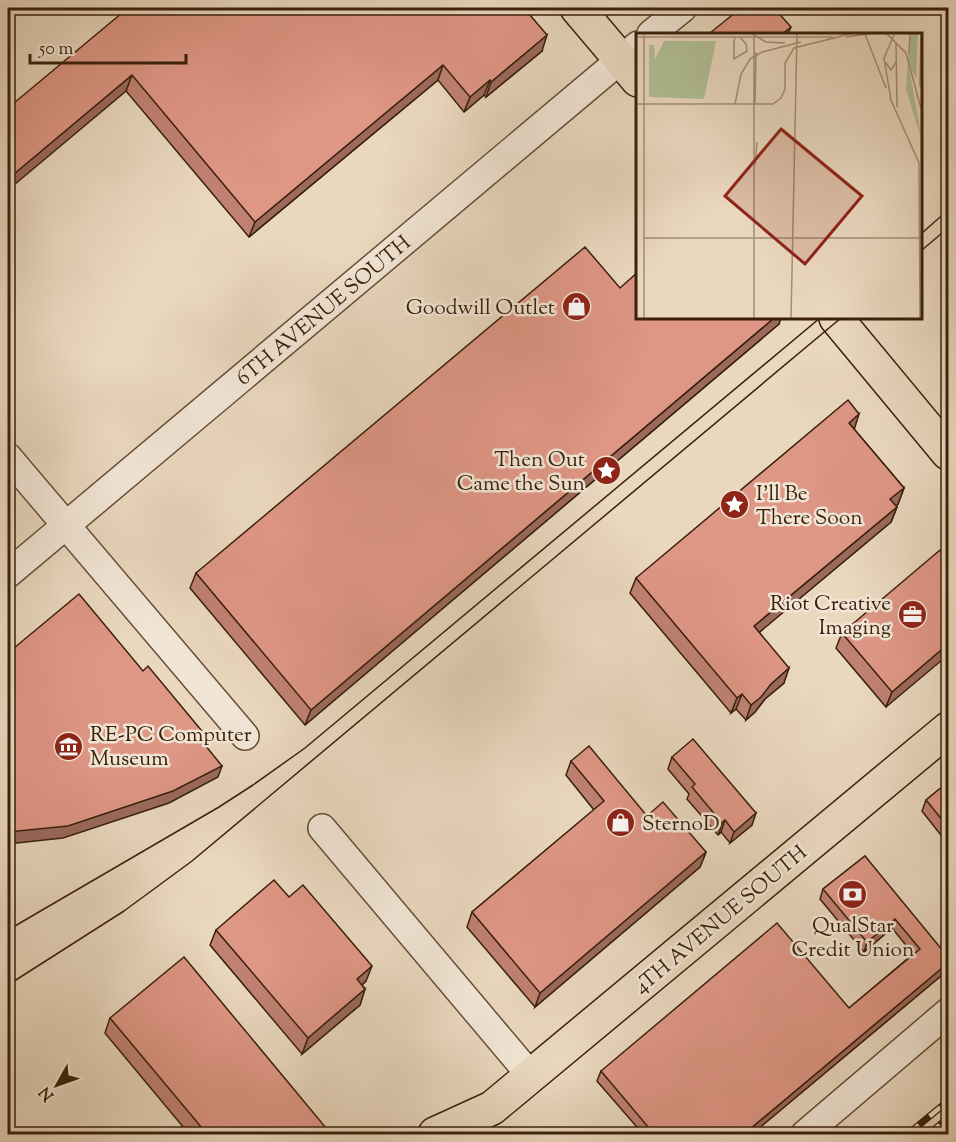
<svg xmlns="http://www.w3.org/2000/svg" width="956" height="1142" font-family="'Sorts Mill Goudy',serif">
<rect width="100%" height="100%" fill="#e9d7be"/>
<filter id="stains"><feTurbulence type="fractalNoise" baseFrequency=".00333" numOctaves="4"/><feColorMatrix values="0 0 0 0 .2 0 0 0 0 .09 0 0 0 0 .02 0 0 0 .5 -.17"/></filter>
<radialGradient id="worn" r=".72"><stop offset=".6" stop-color="#630" stop-opacity="0"/><stop offset="1" stop-color="#630" stop-opacity=".3"/></radialGradient>
<g fill="none" stroke-linecap="round" stroke-linejoin="round">
<defs>
<g id="minor">
<path d="M651 34 683 8"/>
<path d="M8 457 245 736"/>
<path d="M8 574 638 45"/>
<path d="M322 828 531 1076"/>
<path d="M805 1134 948 1012"/>
</g>
<g id="major">
<path d="M577 8 638 80"/>
<path d="M836 318 948 453"/>
<path d="M435 1134 492 1108 948 729"/>
</g>
</defs>
<!-- minor casing -->
<use href="#minor" stroke="#664e38" stroke-width="30"/>
<!-- major casing -->
<use href="#major" stroke="#3a200b" stroke-width="36"/>
<!-- minor -->
<use href="#minor" stroke="#f1e5d5" stroke-width="27"/>
<!-- major -->
<use href="#major" stroke="#e9d7be" stroke-width="33"/>
<!-- tram -->
<g stroke="#3a200b" stroke-width="1.5">
<path d="M922 233 948 210"/>
<path d="M922 250 948 228"/>
<path d="M8 930 219 807 253 785 305 748 820 318"/>
<path d="M8 985 124 911 192 861 841 318"/>
</g>
<defs>
<g id="rail">
<path d="M908 1134 948 1101"/>
<path d="M929 1134 948 1118"/>
</g>
</defs>
<!-- rail casing -->
<use href="#rail" stroke="#3a200b" stroke-width="7"/>
<!-- rail -->
<use href="#rail" stroke="#f1e5d5" stroke-width="4.5" stroke-dasharray="14" stroke-linecap="butt"/>
</g>
<!-- wall -->
<g fill="#bf8172" stroke="#3a200b" stroke-width="1.5">
<path d="M128 8 542 51 486 97 484 95 464 112 438 80 249 237 126 91Z"/>
<path d="M620 288 779 324 305 725 190 588 196 573Z"/>
<path d="M854 429 904 488 898 504 896 506 897 507 891 522 759 632 784 683 765 699 755 712 746 720 736 709 731 713 630 593 636 578Z"/>
<path d="M948 560 886 707 836 648 842 633Z"/>
<path d="M672 757 752 825 730 843 721 832 718 835 687 799 689 794 668 769Z"/>
<path d="M571 761 647 816 706 852 700 867 535 1007 467 927 472 912 594 810 566 775Z"/>
<path d="M948 782V844L922 811 926 800Z"/>
<path d="M865 856 948 970 752 1134H643L597 1081 601 1071 849 1008 913 954 892 928 864 952 820 899 823 889Z"/>
<path d="M289 897 366 981 362 985 365 989 360 1005 302 1054 210 945 216 930Z"/>
<path d="M110 1018 331 1134H189L105 1033Z"/>
</g>
<!-- shaded-wall -->
<g fill="#9b695d" stroke="#3a200b" stroke-width="1.5">
<path d="M791 27 788 34H782Z"/>
<path d="M547 35 542 51 486 97 491 82Z"/>
<path d="M443 65 438 80 249 237 255 222Z"/>
<path d="M132 75 126 91 8 190V179Z"/>
<path d="M490 80 484 95 464 112 470 97Z"/>
<path d="M774 318H781L779 324 305 725 311 710Z"/>
<path d="M859 414 854 430 849 423Z"/>
<path d="M904 488 898 504 885 515 890 499Z"/>
<path d="M897 507 891 522 749 641 754 626Z"/>
<path d="M948 644V655L886 707 892 692Z"/>
<path d="M789 668 784 683 765 699 755 712 746 720 751 705 771 684Z"/>
<path d="M742 694 736 709 731 713 737 698Z"/>
<path d="M222 766 218 777 169 803 63 838 8 844V832Z"/>
<path d="M756 813 752 825 730 843 734 832Z"/>
<path d="M725 820 721 832 718 835 722 823Z"/>
<path d="M706 852 700 867 535 1007 540 993Z"/>
<path d="M895 919 892 928 864 952 867 942Z"/>
<path d="M948 963V970L752 1134H744Z"/>
<path d="M372 966 366 981 351 995 357 979Z"/>
<path d="M365 989 360 1005 302 1054 308 1038Z"/>
</g>
<!-- building -->
<g fill="#de9685" stroke="#3a200b" stroke-width="1.5">
<path d="M128 8H524L547 35 491 82 490 80 470 97 443 65 255 222 132 75 8 179V108Z"/>
<path d="M741 8H774L791 27 782 34H712L710 33Z"/>
<path d="M585 247 620 288 638 272V318H774L311 710 196 573Z"/>
<path d="M848 400 859 414 849 423 904 488 890 499 897 507 754 626 789 668 771 684 761 697 751 705 742 694 737 698 636 578Z"/>
<path d="M940 550 948 560V644L892 692 842 633Z"/>
<path d="M79 594 143 671 148 666 206 736 201 740 222 766 173 791 68 826 8 832V653Z"/>
<path d="M693 739 756 813 734 832 725 820 722 823 692 787 695 784 672 757Z"/>
<path d="M589 746 647 816 663 802 706 852 540 993 472 912 604 801 571 761Z"/>
<path d="M948 782V827L926 800Z"/>
<path d="M865 856 948 957V963L744 1134H654L601 1071 777 923 849 1008 920 949 895 919 867 942 823 889Z"/>
<path d="M274 880 289 897 303 885 372 966 357 979 365 989 308 1038 216 930Z"/>
<path d="M184 957 331 1134H207L110 1018Z"/>
</g>
<!-- icons -->
<defs>
<symbol id="shop-disc" viewBox="-11 -11 22 22"><circle r="9.5" fill="#8f2418" stroke="#f1e5d5"/><path d="M-5-2.5h2.3a2.7 3.5 0 0 1 5.4 0H5L5.5 6h-11ZM-1.5-2.5h3a1.5 2.3 0 0 0-3 0Z" fill="#fff"/></symbol>
<symbol id="sight-disc" viewBox="-11 -11 22 22"><circle r="9.5" fill="#8f2418" stroke="#f1e5d5"/><path d="M0-6L1.8-2.2L6-1.7L2.9 1.2L3.7 5.4L0 3.3L-3.7 5.4L-2.9 1.2L-6-1.7L-1.8-2.2Z" fill="#fff"/></symbol>
<symbol id="office-disc" viewBox="-11 -11 22 22"><circle r="9.5" fill="#8f2418" stroke="#f1e5d5"/><path d="M-6-3h4V-5.5h4V-3h4V5H-6ZM-1-4.5V-3h2v-1.5ZM-6 0V1H6V0Z" fill="#fff"/></symbol>
<symbol id="museum-disc" viewBox="-11 -11 22 22"><circle r="9.5" fill="#8f2418" stroke="#f1e5d5"/><path d="M0-6L6-3V-2H-6V-3ZM-5-1h2V3h-2ZM-1-1h2V3h-2ZM3-1h2V3H3ZM-6 4H6V6H-6Z" fill="#fff"/></symbol>
<symbol id="bank-disc" viewBox="-11 -11 22 22"><circle r="9.5" fill="#8f2418" stroke="#f1e5d5"/><path d="M-6-4H6V4H-6ZM0-2.3a2.3 2.3 0 1 0 0 4.6a2.3 2.3 0 1 0 0-4.6Z" fill="#fff"/></symbol>
</defs>
<g fill-rule="evenodd">
<use href="#shop-disc" x="560" y="290" width="33" height="33"/>
<use href="#sight-disc" x="590" y="454" width="33" height="33"/>
<use href="#sight-disc" x="718" y="488" width="33" height="33"/>
<use href="#office-disc" x="896" y="598" width="33" height="33"/>
<use href="#museum-disc" x="52" y="730" width="33" height="33"/>
<use href="#shop-disc" x="604" y="806" width="33" height="33"/>
<use href="#bank-disc" x="836" y="878" width="33" height="33"/>
</g>
<g text-anchor="middle" stroke-width="5" stroke-linejoin="round" paint-order="stroke">
<!-- poi labels -->
<g font-size="21" fill="#3a200b" stroke="#f1e5d5" text-anchor="end">
<text x="555" y="314">Goodwill Outlet</text>
<text x="585" y="466">Then Out<tspan x="585" dy="24">Came the Sun</tspan></text>
<text x="756" y="500" text-anchor="start">I'll Be<tspan x="756" dy="24">There Soon</tspan></text>
<text x="891" y="610">Riot Creative<tspan x="891" dy="24">Imaging</tspan></text>
<text x="90" y="741" text-anchor="start">RE-PC Computer<tspan x="90" dy="24">Museum</tspan></text>
<text x="642" y="830" text-anchor="start">SternoD</text>
<text x="853" y="932" text-anchor="middle">QualStar<tspan x="853" dy="24">Credit Union</tspan></text>
</g>
<!-- street labels -->
<g font-size="21" fill="#3a200b" stroke="#f1e5d5">
<text transform="translate(323 310) rotate(-40)" y="7">6TH AVENUE SOUTH</text>
<text transform="translate(720 919) rotate(-40)" y="7">4TH AVENUE SOUTH</text>
</g>
</g>
<!-- overview -->
<g transform="translate(636 33)">
<rect width="286" height="286" fill="#e9d7be"/>
<path d="M274 0H282L280 46 272 28 286 108 270 56ZM28 8H80L68 66 13 64V12H18L19 26Z" fill="#b1bf96"/>
<path fill="none" stroke="#a38e76" stroke-width="1.5" d="M115 0 130 9 149 10M250 0 270 20 287 83M229 1 250 55M0 4H104L110 11 111 18 98 26V8L99 5 100 4H197M210 4 239 0M260 10 261 74M273 21 274 0M250 30 255 37 260 29M284 54 285 0M254 65 283 130 284 286M255 67 248 25 258 2M0 71H119M99 71 105 41 114 26 126 19 165 9M119 71 120 19M119 71H137L145 65 149 56V30L158 15 218 0M119 132 121 109M8 205H286M8 286V2M118 286V4M155 286 161 0"/>
<path fill="#8f2418" fill-opacity="0.15" stroke="#8f2418" stroke-width="3" d="M145 96 226 163 169 231 89 163Z"/>
<rect width="286" height="286" fill="none" stroke="#3a200b" stroke-width="3"/>
</g>
<!-- margin -->
<rect width="956" height="1142" fill="none" stroke="#e9d7be" stroke-width="30"/>
<rect x="9" y="9" width="938" height="1124" fill="none" stroke="#3a200b" stroke-width="3"/>
<rect x="15" y="15" width="926" height="1112" fill="none" stroke="#3a200b" stroke-width="1.5"/>
<!-- north arrow -->
<g transform="translate(57 1085) rotate(230)" stroke="#f1e5d5" stroke-width="4.5" paint-order="stroke">
<path d="M0-4.5L10 22L0 15L-10 22Z" fill="#3a200b"/>
<text y="-9" font-size="16" font-weight="bold" text-anchor="middle" fill="#3a200b">N</text>
</g>
<!-- scale -->
<path d="M30 54v9h156v-9" fill="none" stroke="#3a200b" stroke-width="3"/>
<text x="39" y="54" font-size="18" fill="#3a200b" stroke="#f1e5d5" stroke-width="4.5" paint-order="stroke">50 m</text>
<rect width="100%" height="100%" filter="url(#stains)"/>
<rect width="100%" height="100%" fill="url(#worn)"/>
</svg>
